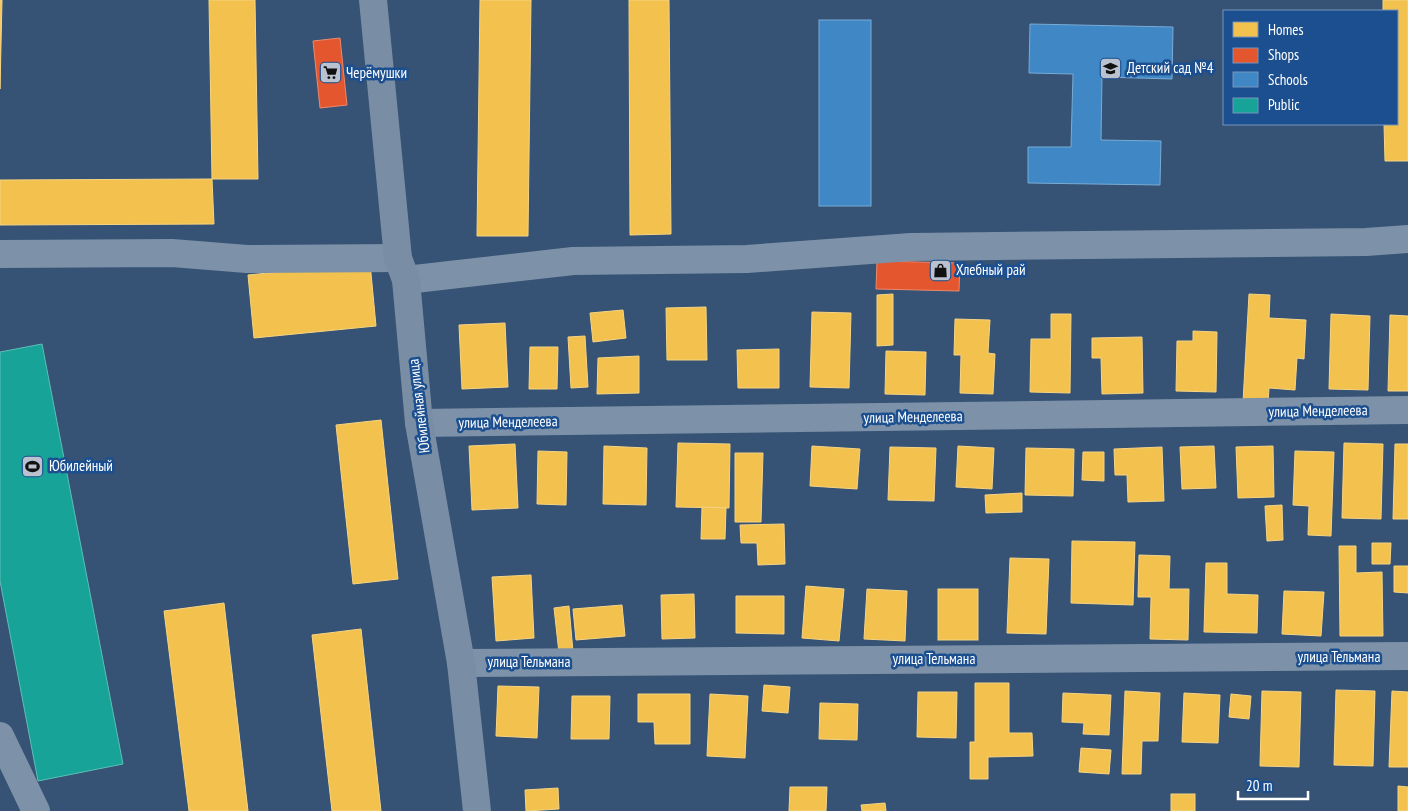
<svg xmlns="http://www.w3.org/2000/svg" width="1408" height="811" font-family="'PT Sans Narrow',sans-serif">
<rect width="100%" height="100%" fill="#365274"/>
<!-- homes -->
<g fill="#f2c14e" stroke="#f6d483">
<path d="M0 0H2L0 89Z"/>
<path d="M209 0H255L258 179H212Z"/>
<path d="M480 0H531L528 236H477Z"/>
<path d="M629 0H669L671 234 630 235Z"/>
<path d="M1383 0H1408V161H1385L1384 124H1397V11H1383Z"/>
<path d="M212 179 214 224 0 225V180Z"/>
<path d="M370 263 376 326 254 338 248 275Z"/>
<path d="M893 294V345L877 346V295Z"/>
<path d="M1249 294 1270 295 1269 318 1306 320 1304 359 1297 358 1295 390 1269 388 1268 404 1243 402Z"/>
<path d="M706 307 707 360H667L666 308Z"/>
<path d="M623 310 626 338 593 342 590 313Z"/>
<path d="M812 312 851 313 849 388 810 387Z"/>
<path d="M1051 314H1071L1070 393 1030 392 1031 339H1051Z"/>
<path d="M1331 314 1370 316 1368 390 1329 389Z"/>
<path d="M1390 315 1408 316V391H1388Z"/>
<path d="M955 319 990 320 988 353 995 354 993 394 960 393 961 355H954Z"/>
<path d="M505 323 508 387 462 389 459 325Z"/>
<path d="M1193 331 1217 332 1216 392 1176 391 1177 341H1193Z"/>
<path d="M585 336 588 387 571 388 568 337Z"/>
<path d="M1142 337 1143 393 1102 394 1101 358H1092V338Z"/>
<path d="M530 347H558L557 389H529Z"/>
<path d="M779 349V388H738L737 350Z"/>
<path d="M886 351 926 352 925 395 885 394Z"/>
<path d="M639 356V393L597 394 598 358Z"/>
<path d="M381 420 398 579 353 584 336 425Z"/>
<path d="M678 443 730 444 729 508 676 507Z"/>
<path d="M1344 443 1383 444 1381 519 1342 518Z"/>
<path d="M515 444 518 508 472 510 469 446Z"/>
<path d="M1395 444H1408V519H1393Z"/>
<path d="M604 446 647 448 646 505 603 504Z"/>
<path d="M812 446 860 449 857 489 810 486Z"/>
<path d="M958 446 994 448 992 489 956 487Z"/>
<path d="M1214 446 1216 488 1182 489 1180 447Z"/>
<path d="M1273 446 1274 497 1238 498 1236 447Z"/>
<path d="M890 447 936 448 934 501 888 500Z"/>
<path d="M1162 447 1164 501 1128 502 1127 475H1115L1114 449Z"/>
<path d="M1026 448 1074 449 1073 496 1025 495Z"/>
<path d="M538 451 567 452 566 505 537 504Z"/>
<path d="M1295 451 1334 452 1331 536 1308 535 1309 506 1293 505Z"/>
<path d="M1083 452H1104V481L1082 480Z"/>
<path d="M735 453H763L761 522H735Z"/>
<path d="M1022 493V512L986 513 985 495Z"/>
<path d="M1282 505 1283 540 1267 541 1265 506Z"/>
<path d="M702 507 726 508 725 539H701Z"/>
<path d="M784 524 785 564 758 565 757 543H741L740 525Z"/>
<path d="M1072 541 1135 542 1133 605 1071 603Z"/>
<path d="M1372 543H1391L1390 564H1372Z"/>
<path d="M1339 546H1356V573L1382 572 1383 636H1340Z"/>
<path d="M1139 555 1170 556 1169 589H1189L1188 640 1150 639 1151 597H1138Z"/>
<path d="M1010 558 1049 559 1046 634 1007 633Z"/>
<path d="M1206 563H1227V594L1258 595 1257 633 1204 632Z"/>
<path d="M1394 566H1408V593L1394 592Z"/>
<path d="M531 575 534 638 496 641 492 577Z"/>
<path d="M806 586 844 589 839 641 802 638Z"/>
<path d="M867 589 907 591 905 641 864 639Z"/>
<rect x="938" y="589" width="40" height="51"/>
<path d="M1284 591 1324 592 1321 636 1282 634Z"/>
<path d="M694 594 695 638 662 639 661 595Z"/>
<path d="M736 596H784V634L736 633Z"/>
<path d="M224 603 248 811H189L164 611Z"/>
<path d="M622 605 625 636 576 640 573 609Z"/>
<path d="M569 606 573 652 559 653 554 608Z"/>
<path d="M361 629 381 811H332L312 635Z"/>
<path d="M975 683H1009V733H1032L1033 756 988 757V779H970V742H975Z"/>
<path d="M764 685 790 687 788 713 762 711Z"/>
<path d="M498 686 539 687 537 738 496 736Z"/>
<path d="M1336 690 1375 691 1373 766 1334 765Z"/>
<path d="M1125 691 1160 693 1158 741H1142L1141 774H1122Z"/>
<path d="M1262 691 1301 692 1299 767 1260 766Z"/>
<path d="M1392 691 1408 692V767H1389Z"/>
<path d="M918 692H957L956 738 917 737Z"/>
<path d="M1063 693 1111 695 1109 735 1083 734 1084 723 1062 722Z"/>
<path d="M1184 693 1220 695 1218 743 1182 742Z"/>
<path d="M638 694H690V744H655L654 722H638Z"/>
<path d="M710 694 748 696 745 758 707 756Z"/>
<path d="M1231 694 1251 696 1249 719 1229 717Z"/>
<path d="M572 696H610L609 739H571Z"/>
<path d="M820 703 858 704 857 740 819 739Z"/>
<path d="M1081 748 1111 750 1109 774 1079 772Z"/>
<path d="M1398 786 1408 787V811H1398Z"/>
<path d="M790 787H827L826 811H789Z"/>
<path d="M558 788 559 809 526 811 525 790Z"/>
<rect x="1171" y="794" width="24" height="17"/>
<path d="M885 803 886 811H862L861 805Z"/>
</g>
<!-- shops -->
<g fill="#e4572e" stroke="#ec896d">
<path d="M340 38 347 105 320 108 313 41Z"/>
<path d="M877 261 960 263 959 291 876 289Z"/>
</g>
<!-- schools -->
<g fill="#3f88c5" stroke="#79acd6">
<rect x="819" y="20" width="52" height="186"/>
<path d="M1030 24 1173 27 1172 79 1102 77 1101 140 1161 141 1160 185 1028 183V147H1071L1073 74 1029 73Z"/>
</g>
<!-- public -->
<path fill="#17a398" stroke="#5dbfb7" d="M42 344 123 764 38 781 0 581V352Z"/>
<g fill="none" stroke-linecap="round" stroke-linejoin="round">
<!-- street -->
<g stroke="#7d92a8" stroke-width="28">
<path d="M0 254 172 253 247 259 398 258"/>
<path d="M406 280 573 261 747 259 911 247 1366 242 1408 239"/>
<path d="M419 423 1408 410"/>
<path d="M461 663 1408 656"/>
<path d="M0 736 36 811"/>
</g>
<!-- secondary -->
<path stroke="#798da4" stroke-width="28" d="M373 0 398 258 406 280 419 423 461 663 477 811"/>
</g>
<!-- icons -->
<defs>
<symbol id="school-square" viewBox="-11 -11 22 22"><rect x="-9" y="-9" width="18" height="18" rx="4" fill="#b9c2ce" stroke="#1b4f8f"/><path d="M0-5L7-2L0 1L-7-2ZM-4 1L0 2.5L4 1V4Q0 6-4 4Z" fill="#111"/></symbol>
<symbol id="supermarket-square" viewBox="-11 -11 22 22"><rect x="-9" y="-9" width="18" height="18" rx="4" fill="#b9c2ce" stroke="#1b4f8f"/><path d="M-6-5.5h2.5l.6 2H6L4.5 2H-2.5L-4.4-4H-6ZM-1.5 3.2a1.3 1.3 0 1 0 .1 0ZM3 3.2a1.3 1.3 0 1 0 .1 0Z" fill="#111"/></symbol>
<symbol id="shop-square" viewBox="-11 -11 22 22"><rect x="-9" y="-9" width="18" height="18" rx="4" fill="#b9c2ce" stroke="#1b4f8f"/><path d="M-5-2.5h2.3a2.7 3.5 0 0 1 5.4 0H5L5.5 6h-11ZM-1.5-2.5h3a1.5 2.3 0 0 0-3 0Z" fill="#111"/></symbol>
<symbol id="stadium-square" viewBox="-11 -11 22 22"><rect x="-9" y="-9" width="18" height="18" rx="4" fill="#b9c2ce" stroke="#1b4f8f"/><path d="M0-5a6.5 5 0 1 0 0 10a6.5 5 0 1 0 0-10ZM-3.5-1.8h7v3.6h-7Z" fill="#111"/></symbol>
</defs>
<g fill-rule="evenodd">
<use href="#school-square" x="1098" y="56" width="25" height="25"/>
<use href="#supermarket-square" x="318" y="60" width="25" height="25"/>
<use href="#shop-square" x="928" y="258" width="25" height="25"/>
<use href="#stadium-square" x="20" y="454" width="25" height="25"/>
</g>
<g text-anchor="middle" stroke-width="5" stroke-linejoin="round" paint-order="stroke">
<!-- poi labels -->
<g font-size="15" fill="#fff" stroke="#1b4f8f" text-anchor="start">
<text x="1127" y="73">Детский сад №4</text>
<text x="346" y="78">Черёмушки</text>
<text x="956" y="275">Хлебный рай</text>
<text x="49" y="471">Юбилейный</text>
</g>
<!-- street labels -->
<g font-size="15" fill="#fff" stroke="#1b4f8f">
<text transform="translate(419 406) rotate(-97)" y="5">Юбилейная улица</text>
<text transform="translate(1318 411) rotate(-1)" y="5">улица Менделеева</text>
<text transform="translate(913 417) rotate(-1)" y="5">улица Менделеева</text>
<text transform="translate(508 422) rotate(-1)" y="5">улица Менделеева</text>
<text x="1339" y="662">улица Тельмана</text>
<text x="934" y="664">улица Тельмана</text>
<text x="529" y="667">улица Тельмана</text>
</g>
</g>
<!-- legend -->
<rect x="1223" y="10" width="175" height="115" fill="#1b4f8f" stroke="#7695bc"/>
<rect x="1233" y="22" width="25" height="15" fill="#f2c14e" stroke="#7695bc"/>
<text x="1268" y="35" font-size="15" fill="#ffffff">Homes</text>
<rect x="1233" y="48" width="25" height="15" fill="#e4572e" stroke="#7695bc"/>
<text x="1268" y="60" font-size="15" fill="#ffffff">Shops</text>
<rect x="1233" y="72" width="25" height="15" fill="#3f88c5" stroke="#7695bc"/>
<text x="1268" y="85" font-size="15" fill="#ffffff">Schools</text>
<rect x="1233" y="98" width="25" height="15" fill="#17a398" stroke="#7695bc"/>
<text x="1268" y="110" font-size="15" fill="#ffffff">Public</text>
<!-- scale -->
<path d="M1238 791v8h70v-8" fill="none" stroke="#ffffff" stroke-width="2.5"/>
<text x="1246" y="791" font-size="15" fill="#ffffff" stroke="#1b4f8f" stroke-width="4" paint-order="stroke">20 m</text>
</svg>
